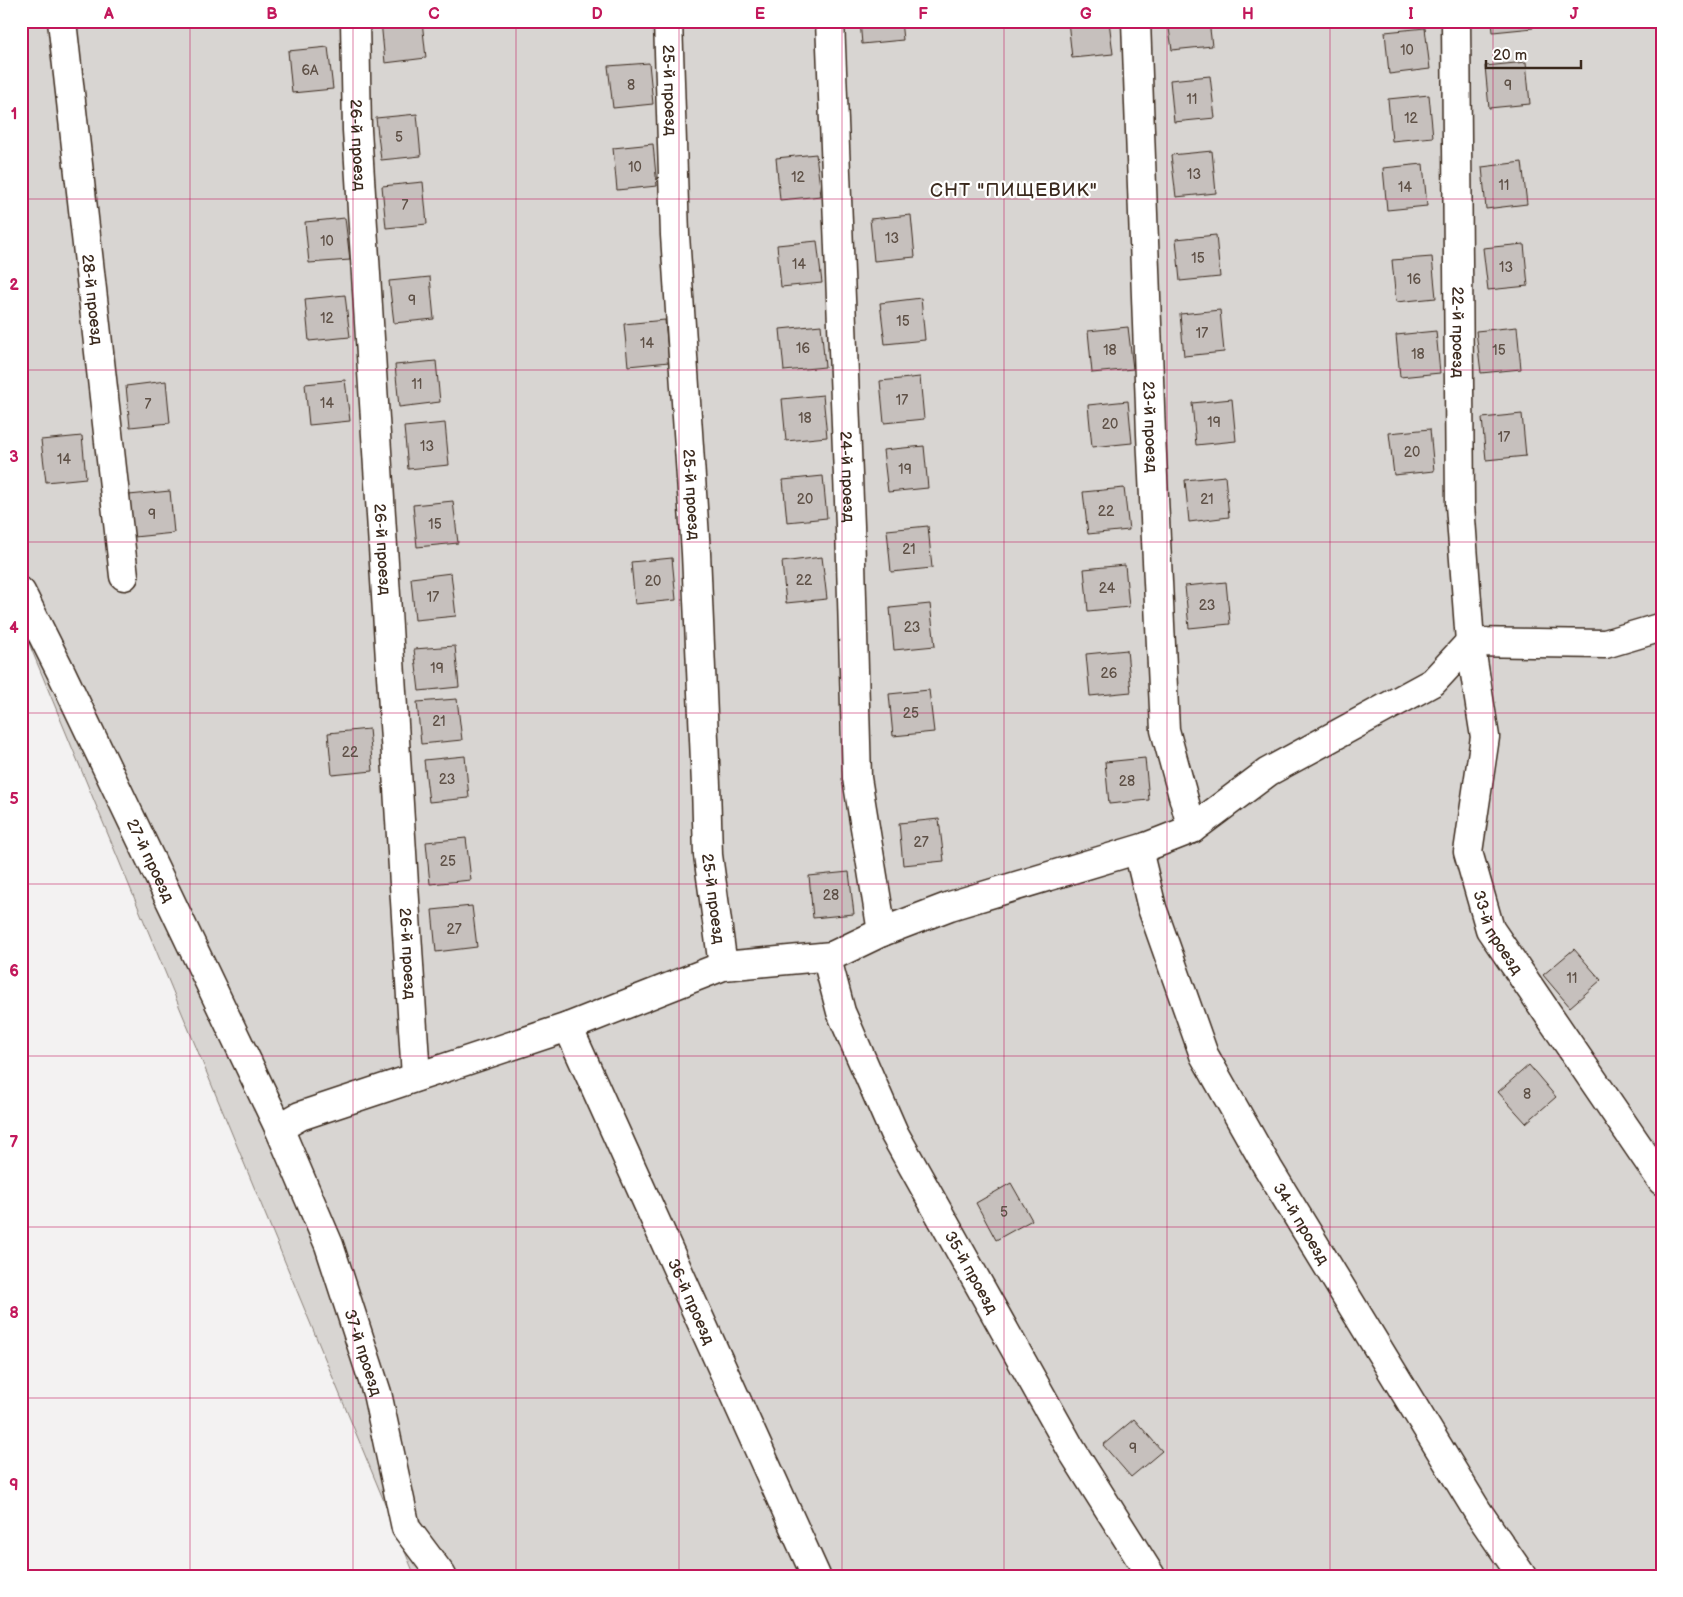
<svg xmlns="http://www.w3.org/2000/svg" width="1683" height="1597" font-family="'Balsamiq Sans',sans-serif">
<rect width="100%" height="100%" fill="#f3f2f2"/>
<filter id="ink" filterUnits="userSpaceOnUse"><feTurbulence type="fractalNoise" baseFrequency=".02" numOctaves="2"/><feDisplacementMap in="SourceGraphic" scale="10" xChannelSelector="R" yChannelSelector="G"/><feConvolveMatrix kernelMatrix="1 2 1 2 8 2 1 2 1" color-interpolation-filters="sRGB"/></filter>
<g filter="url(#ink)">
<!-- green -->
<path fill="#d8d5d2" stroke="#8a8078" d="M21 21H1662V1576H415L21 624Z"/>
<!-- building -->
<g fill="#c6c0bd" stroke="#3b2a1e">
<path d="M381 21H422L426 58 385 63Z"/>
<path d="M860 21H901L903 40 862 44Z"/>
<path d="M1068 21H1109L1113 54 1072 58Z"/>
<path d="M1168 21H1209L1212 46 1172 50Z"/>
<path d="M1492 21H1532L1533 28 1493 32Z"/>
<path d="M1425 28 1430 69 1389 74 1385 32Z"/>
<path d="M328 47 333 89 292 93 288 51Z"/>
<path d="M1526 62 1530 104 1489 108 1485 66Z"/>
<path d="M649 63 653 104 613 108 608 66Z"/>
<path d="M1210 76 1215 118 1174 122 1170 80Z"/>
<path d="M1429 95 1433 137 1392 141 1388 99Z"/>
<path d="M417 114 421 156 381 160 376 118Z"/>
<path d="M653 144 657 186 617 190 613 148Z"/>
<path d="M1212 151 1216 193 1176 197 1171 155Z"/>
<path d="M816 154 821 196 780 200 776 158Z"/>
<path d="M1522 162 1527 204 1486 209 1482 167Z"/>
<path d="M1423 164 1427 206 1387 210 1383 168Z"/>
<path d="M423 182 427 224 386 228 382 186Z"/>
<path d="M911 215 915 257 874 261 870 219Z"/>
<path d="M345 218 350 260 309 263 305 222Z"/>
<path d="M1216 235 1220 277 1180 281 1176 239Z"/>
<path d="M817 241 822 283 781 287 777 245Z"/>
<path d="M1524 244 1528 286 1488 290 1483 248Z"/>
<path d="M1432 257 1436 298 1396 302 1392 260Z"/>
<path d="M430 277 434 319 394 323 389 281Z"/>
<path d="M345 295 350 337 309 341 305 299Z"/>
<path d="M921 298 925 340 885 344 880 303Z"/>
<path d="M1220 310 1224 352 1184 356 1180 314Z"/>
<path d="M665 320 669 362 628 366 624 324Z"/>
<path d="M821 325 825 367 784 371 780 329Z"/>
<path d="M1128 327 1133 369 1092 373 1088 331Z"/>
<path d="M1517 327 1521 369 1481 373 1476 331Z"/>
<path d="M1436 331 1440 373 1400 377 1396 335Z"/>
<path d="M436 361 440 402 399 407 395 365Z"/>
<path d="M920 377 924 419 884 423 880 381Z"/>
<path d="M345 380 350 421 309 425 305 384Z"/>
<path d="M166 381 170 423 130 427 126 386Z"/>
<path d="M823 395 827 437 786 441 782 399Z"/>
<path d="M1232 399 1236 441 1196 445 1192 403Z"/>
<path d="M1128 401 1132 443 1092 447 1088 405Z"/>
<path d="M1522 414 1526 456 1486 460 1482 418Z"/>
<path d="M445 423 449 465 408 469 404 427Z"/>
<path d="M1430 429 1434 471 1394 475 1389 433Z"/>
<path d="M82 436 86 478 46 482 41 440Z"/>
<path d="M924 446 928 488 888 492 883 450Z"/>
<path d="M823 476 827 518 787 522 783 480Z"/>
<path d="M1225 476 1229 517 1189 522 1185 480Z"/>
<path d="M1124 488 1129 530 1088 534 1083 492Z"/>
<path d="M170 491 174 533 134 537 129 495Z"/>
<path d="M453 501 458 543 417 547 413 505Z"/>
<path d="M928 526 932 568 891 572 887 530Z"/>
<path d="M822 557 827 599 786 603 782 562Z"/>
<path d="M672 558 676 600 635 604 631 562Z"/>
<path d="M1125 565 1129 607 1088 611 1084 569Z"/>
<path d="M451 573 456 616 415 620 411 578Z"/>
<path d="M1226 582 1230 624 1189 628 1185 586Z"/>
<path d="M930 604 935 646 894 650 890 608Z"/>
<path d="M455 646 459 687 419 691 414 649Z"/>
<path d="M1127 650 1131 692 1090 696 1086 654Z"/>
<path d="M929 690 934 732 893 736 889 694Z"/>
<path d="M457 699 462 740 421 744 417 702Z"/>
<path d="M369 729 373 771 332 775 328 733Z"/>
<path d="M465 756 469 798 429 802 424 760Z"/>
<path d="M1145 758 1149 800 1109 804 1105 762Z"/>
<path d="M939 819 944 861 903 865 899 823Z"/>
<path d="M466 838 471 880 430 884 426 842Z"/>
<path d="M849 872 854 914 813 918 809 876Z"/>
<path d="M472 906 477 947 436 952 432 910Z"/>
<path d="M1574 949 1601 980 1570 1007 1543 975Z"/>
<path d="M1529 1065 1556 1097 1526 1123 1498 1092Z"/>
<path d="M1011 1183 1032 1220 996 1240 976 1203Z"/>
<path d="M1134 1419 1162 1451 1131 1477 1103 1445Z"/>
</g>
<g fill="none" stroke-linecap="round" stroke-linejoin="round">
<defs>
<g id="minor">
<path id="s1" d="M62 21 124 576"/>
<path id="s2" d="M355 21 357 130 416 1077"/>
<path id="s3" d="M668 21 675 235 696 553 706 785 708 855 723 966"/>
<path id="s4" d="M830 21 850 526 857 778 882 932"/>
<path id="s5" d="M1136 21 1151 434 1165 730 1192 829"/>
<path id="s6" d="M1456 21 1460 505 1470 642 1485 737 1468 852 1490 929 1662 1181"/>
<path id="s7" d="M21 592 61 672 279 1128 329 1245 377 1393 406 1528 442 1576"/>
<path id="s8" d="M1146 847 1139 854 1152 908 1204 1055 1268 1168 1478 1512 1522 1576"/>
<path id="s9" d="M832 956 827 959 841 1012 894 1133 1071 1449 1151 1576"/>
<path id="s10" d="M568 1027 816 1576"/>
<path d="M279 1128 300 1116 568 1027 723 966 832 956 882 932 950 906 1146 847 1192 829 1268 772 1433 682 1470 642 1605 644 1662 627"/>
</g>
</defs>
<!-- minor casing -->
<use href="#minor" stroke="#3b2a1e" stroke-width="31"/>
<!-- minor -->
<use href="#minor" stroke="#fff" stroke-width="28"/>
</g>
</g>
<!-- grid -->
<path fill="none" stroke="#c2185b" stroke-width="1" stroke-opacity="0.55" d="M190 21V1576M353 21V1576M516 21V1576M679 21V1576M842 21V1576M1004 21V1576M1167 21V1576M1330 21V1576M1493 21V1576M21 199H1662M21 370H1662M21 542H1662M21 713H1662M21 884H1662M21 1056H1662M21 1227H1662M21 1398H1662"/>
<g text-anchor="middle" stroke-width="4.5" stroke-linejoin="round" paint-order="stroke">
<!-- number labels -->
<g font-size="14" fill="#5e5046">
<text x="1407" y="55">10</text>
<text x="310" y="75">6А</text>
<text x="631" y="90">8</text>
<text x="1508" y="90">9</text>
<text x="1192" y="104">11</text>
<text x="1411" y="123">12</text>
<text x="399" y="142">5</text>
<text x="635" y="172">10</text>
<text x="1194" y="179">13</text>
<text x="798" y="182">12</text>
<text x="1504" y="190">11</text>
<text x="1405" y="192">14</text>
<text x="405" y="210">7</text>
<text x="892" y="243">13</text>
<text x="327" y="246">10</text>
<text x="1198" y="263">15</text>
<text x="799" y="269">14</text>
<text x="1506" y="272">13</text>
<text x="1414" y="284">16</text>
<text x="412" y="305">9</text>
<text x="327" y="323">12</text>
<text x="903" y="326">15</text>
<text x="1202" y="338">17</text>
<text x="647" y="348">14</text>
<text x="803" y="353">16</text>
<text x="1110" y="355">18</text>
<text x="1499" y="355">15</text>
<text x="1418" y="359">18</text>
<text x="417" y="389">11</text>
<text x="902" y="405">17</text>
<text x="327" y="408">14</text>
<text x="148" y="409">7</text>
<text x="805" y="423">18</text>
<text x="1214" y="427">19</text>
<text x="1110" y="429">20</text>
<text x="1504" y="442">17</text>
<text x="427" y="451">13</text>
<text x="1412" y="457">20</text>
<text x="64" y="464">14</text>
<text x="905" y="474">19</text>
<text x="805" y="504">20</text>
<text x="1207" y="504">21</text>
<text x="1106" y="516">22</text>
<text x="152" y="519">9</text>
<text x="435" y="529">15</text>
<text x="909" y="554">21</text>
<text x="804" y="585">22</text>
<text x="653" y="586">20</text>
<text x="1107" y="593">24</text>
<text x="433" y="602">17</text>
<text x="1207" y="610">23</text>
<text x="912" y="632">23</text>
<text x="437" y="673">19</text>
<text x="1109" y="678">26</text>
<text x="911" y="718">25</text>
<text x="439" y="726">21</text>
<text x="350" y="757">22</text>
<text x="447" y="784">23</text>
<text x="1127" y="786">28</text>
<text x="921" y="847">27</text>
<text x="448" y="866">25</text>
<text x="831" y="900">28</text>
<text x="454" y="934">27</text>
<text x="1572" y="983">11</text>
<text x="1527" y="1099">8</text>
<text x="1004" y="1217">5</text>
<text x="1133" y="1453">9</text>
</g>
<!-- street labels -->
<g font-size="16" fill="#3b2a1e" stroke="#fff">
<text dy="6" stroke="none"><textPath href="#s3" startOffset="69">25-й проезд</textPath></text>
<text dy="6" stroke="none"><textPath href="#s2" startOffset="124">26-й проезд</textPath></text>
<text dy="6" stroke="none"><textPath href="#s1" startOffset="280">28-й проезд</textPath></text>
<text dy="6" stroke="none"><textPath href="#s6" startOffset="311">22-й проезд</textPath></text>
<text dy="6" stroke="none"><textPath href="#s5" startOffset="406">23-й проезд</textPath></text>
<text dy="6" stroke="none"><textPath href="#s4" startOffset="456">24-й проезд</textPath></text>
<text dy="6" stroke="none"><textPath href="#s3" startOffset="474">25-й проезд</textPath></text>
<text dy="6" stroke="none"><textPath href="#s2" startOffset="529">26-й проезд</textPath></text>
<text dy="6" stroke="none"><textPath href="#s7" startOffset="298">27-й проезд</textPath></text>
<text dy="6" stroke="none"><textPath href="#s3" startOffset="879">25-й проезд</textPath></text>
<text dy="6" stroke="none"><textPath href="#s6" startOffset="920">33-й проезд</textPath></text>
<text dy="6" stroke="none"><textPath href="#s2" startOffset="934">26-й проезд</textPath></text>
<text dy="6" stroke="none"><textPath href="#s8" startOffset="416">34-й проезд</textPath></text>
<text dy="6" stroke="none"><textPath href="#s9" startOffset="352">35-й проезд</textPath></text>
<text dy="6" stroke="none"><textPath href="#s10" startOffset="301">36-й проезд</textPath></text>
<text dy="6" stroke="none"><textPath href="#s7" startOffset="835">37-й проезд</textPath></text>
</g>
<!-- quarter labels -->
<g font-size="19" letter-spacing="1" fill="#3b2a1e" stroke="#fff">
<text x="1014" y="196">СНТ "ПИЩЕВИК"</text>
</g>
</g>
<!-- margin -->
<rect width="1683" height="1597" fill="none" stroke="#fff" stroke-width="55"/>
<!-- scale -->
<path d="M1486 60v8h95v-8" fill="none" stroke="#3b2a1e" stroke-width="2.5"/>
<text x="1493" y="60" font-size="15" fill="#3b2a1e" stroke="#ffffff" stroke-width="4" paint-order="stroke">20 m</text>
<rect x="28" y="28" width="1628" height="1542" fill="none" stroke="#c2185b" stroke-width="2"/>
<g font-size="16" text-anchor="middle" font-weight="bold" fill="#c2185b">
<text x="109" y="19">A</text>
<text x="272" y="19">B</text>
<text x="434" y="19">C</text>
<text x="597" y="19">D</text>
<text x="760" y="19">E</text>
<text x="923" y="19">F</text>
<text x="1086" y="19">G</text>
<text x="1248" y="19">H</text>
<text x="1411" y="19">I</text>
<text x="1574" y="19">J</text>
<text x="14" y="119">1</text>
<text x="14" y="290">2</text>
<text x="14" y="462">3</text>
<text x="14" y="633">4</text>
<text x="14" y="804">5</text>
<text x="14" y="976">6</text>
<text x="14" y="1147">7</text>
<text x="14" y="1318">8</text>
<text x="14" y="1490">9</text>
</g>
</svg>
